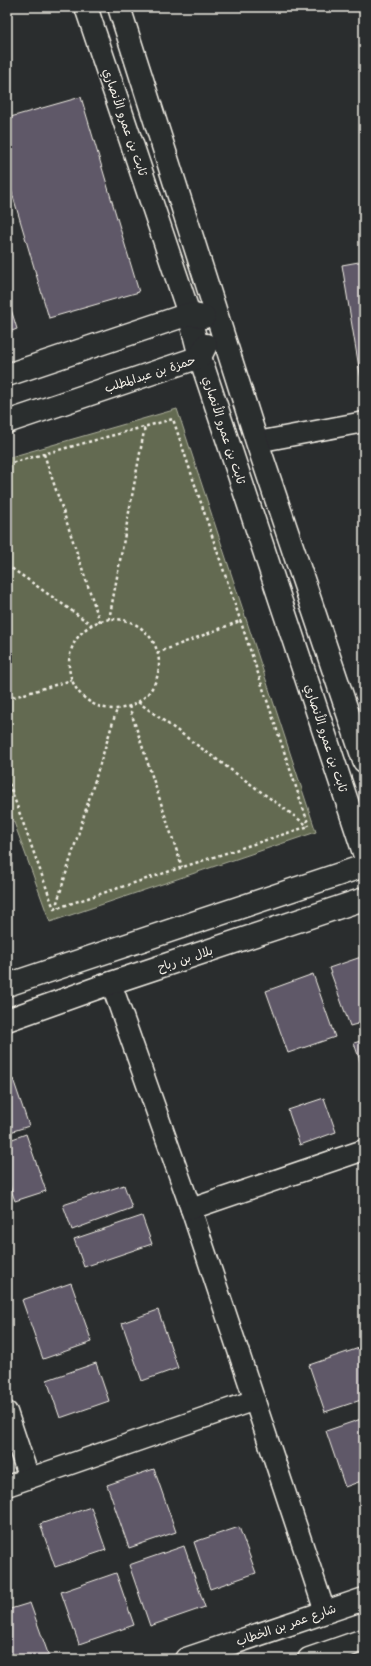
<svg xmlns="http://www.w3.org/2000/svg" width="371" height="1666" font-family="'Shantell Sans','Playpen Sans Arabic',sans-serif">
<rect width="100%" height="100%" fill="#2a2d2e"/>
<filter id="ink" filterUnits="userSpaceOnUse"><feTurbulence type="fractalNoise" baseFrequency=".025" numOctaves="2"/><feDisplacementMap in="SourceGraphic" scale="8" xChannelSelector="R" yChannelSelector="G"/><feConvolveMatrix kernelMatrix="1 2 1 2 8 2 1 2 1" color-interpolation-filters="sRGB"/></filter>
<g filter="url(#ink)">
<!-- green -->
<path fill="#636b51" stroke="#acae9c" d="M177 409 316 832 50 922 7 803V458Z"/>
<!-- building -->
<g fill="#5f5868" stroke="#f4f1e8">
<path d="M81 97 139 292 49 318 7 176V118Z"/>
<path d="M364 261V385L362 386 342 265Z"/>
<path d="M7 296 17 329 7 333Z"/>
<path d="M364 956V1022L350 1026 329 968Z"/>
<path d="M313 974 335 1037 288 1053 266 991Z"/>
<path d="M364 1040V1073L354 1043Z"/>
<path d="M13 1079 29 1126 7 1133V1081Z"/>
<path d="M324 1098 336 1132 300 1145 288 1110Z"/>
<path d="M26 1134 46 1191 15 1201 7 1178V1141Z"/>
<path d="M124 1185 132 1208 72 1230 63 1205Z"/>
<path d="M142 1216 152 1244 84 1267 74 1239Z"/>
<path d="M71 1283 92 1342 43 1359 22 1300Z"/>
<path d="M158 1310 178 1368 142 1381 122 1323Z"/>
<path d="M362 1347 364 1353V1399L325 1412 309 1365Z"/>
<path d="M96 1363 109 1401 60 1418 47 1380Z"/>
<path d="M364 1418V1480L345 1487 326 1431Z"/>
<path d="M154 1469 176 1532 129 1548 107 1485Z"/>
<path d="M91 1507 106 1550 55 1567 40 1524Z"/>
<path d="M239 1527 256 1573 210 1589 194 1542Z"/>
<path d="M184 1546 205 1607 150 1626 129 1565Z"/>
<path d="M116 1573 134 1625 79 1644 61 1592Z"/>
<path d="M30 1603 50 1659H7V1610Z"/>
</g>
<g fill="none" stroke-linecap="round" stroke-linejoin="round">
<defs>
<g id="minor">
<path d="M257 442 364 422"/>
<path d="M111 983 191 1209 325 1612"/>
<path d="M191 1209 364 1150"/>
<path d="M7 1412 29 1478"/>
<path d="M7 1486 255 1400"/>
</g>
<g id="tertiary">
<path d="M86 7 189 314 200 357 364 853"/>
<path d="M119 7 257 442 364 761"/>
<path d="M7 375 189 314 204 317"/>
<path d="M7 422 200 357 206 345"/>
<path d="M7 985 364 866"/>
<path d="M7 1020 111 983 364 899"/>
<path d="M186 1659 364 1599"/>
<path d="M309 1659 364 1640"/>
</g>
</defs>
<!-- minor casing -->
<use href="#minor" stroke="#f4f1e8" stroke-width="23"/>
<!-- tertiary casing -->
<use href="#tertiary" stroke="#f4f1e8" stroke-width="25"/>
<!-- path -->
<g stroke="#f4f1e8" stroke-width="2.5" stroke-dasharray="3 3" stroke-linecap="butt">
<path d="M44 454 100 622"/>
<path d="M7 464 173 419 309 826"/>
<path d="M7 565 92 625"/>
<circle cx="114" cy="664" r="45"/>
<path d="M109 620 145 426"/>
<path d="M157 653 240 621"/>
<path d="M7 699 72 680"/>
<path d="M138 702 308 826"/>
<path d="M129 706 182 867"/>
<path d="M7 778 54 909 309 826"/>
<path d="M55 909 117 709"/>
</g>
<!-- minor -->
<use href="#minor" stroke="#2a2d2e" stroke-width="20"/>
<!-- tertiary -->
<use href="#tertiary" stroke="#2a2d2e" stroke-width="22"/>
</g>
</g>
<g text-anchor="middle" stroke-width="3.5" stroke-linejoin="round" paint-order="stroke">
<!-- street labels -->
<g font-size="12" fill="#f4f1e8" stroke="#2a2d2e">
<text transform="translate(125 122) rotate(71)" y="4">ثابت بن عمرو الأنصاري</text>
<text transform="translate(150 374) rotate(-18)" y="4">حمزة بن عبدالمطلب</text>
<text transform="translate(224 430) rotate(72)" y="4">ثابت بن عمرو الأنصاري</text>
<text transform="translate(326 738) rotate(72)" y="4">ثابت بن عمرو الأنصاري</text>
<text transform="translate(185 959) rotate(-18)" y="4">بلال بن رباح</text>
<text transform="translate(286 1625) rotate(-19)" y="4">شارع عمر بن الخطاب</text>
</g>
</g>
<!-- margin -->
<rect width="371" height="1666" fill="none" stroke="#2a2d2e" stroke-width="24"/>
<rect x="12" y="12" width="347" height="1642" fill="none" stroke="#f4f1e8" stroke-width="1.5" filter="url(#ink)"/>
</svg>
